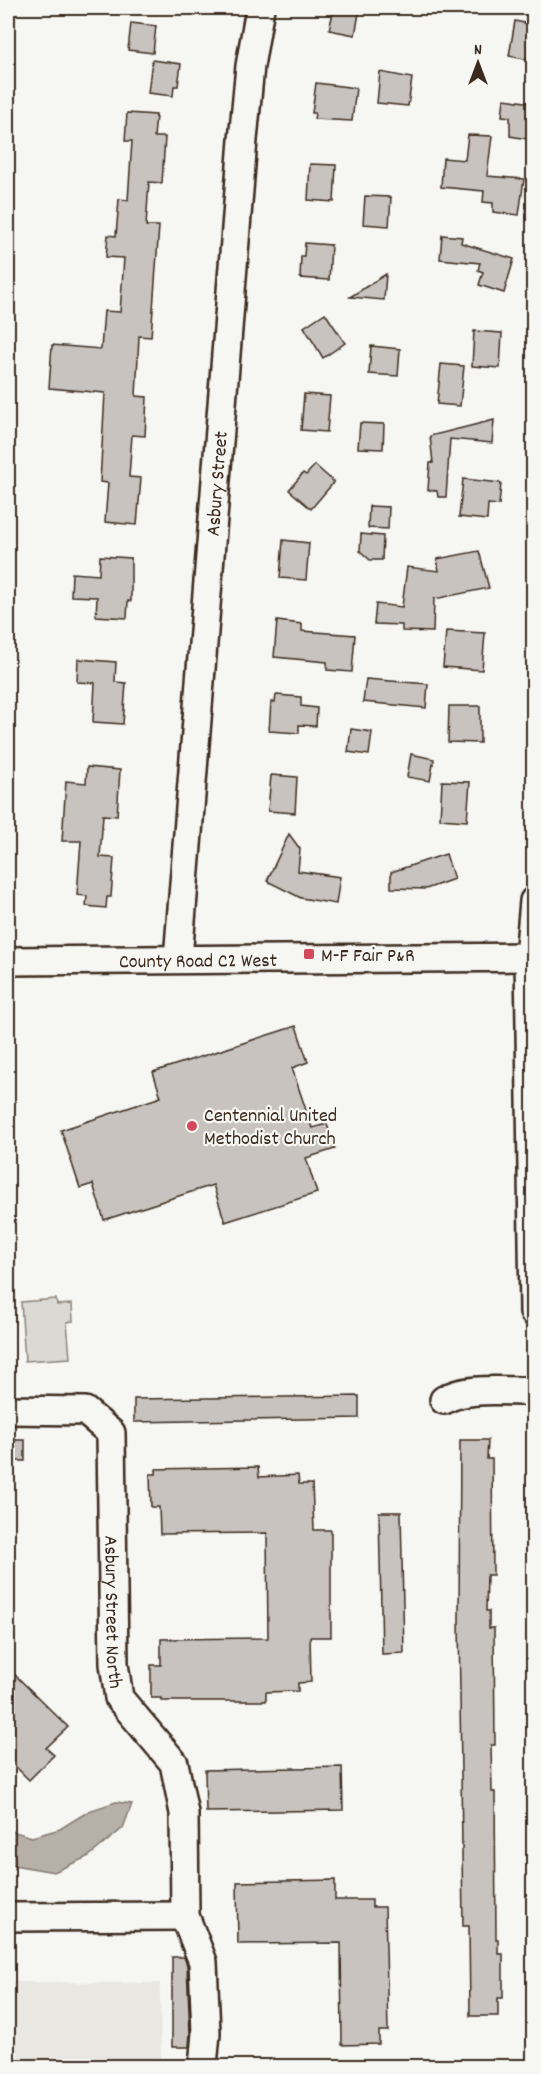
<svg xmlns="http://www.w3.org/2000/svg" width="541" height="2074" font-family="Dekko,sans-serif">
<rect width="100%" height="100%" fill="#f6f6f2"/>
<filter id="ink" filterUnits="userSpaceOnUse"><feTurbulence type="fractalNoise" baseFrequency=".0167" numOctaves="2"/><feDisplacementMap in="SourceGraphic" scale="12" xChannelSelector="R" yChannelSelector="G"/><feConvolveMatrix kernelMatrix="1 2 1 2 8 2 1 2 1" color-interpolation-filters="sRGB"/></filter>
<g filter="url(#ink)">
<!-- built -->
<path fill="#e8e7e2" d="M8 1982 160 1983 161 2066H8Z"/>
<!-- green -->
<path fill="#dad9d3" stroke="#8a8278" stroke-width="1.5" d="M56 1299 57 1305 72 1304 73 1321 67 1322 70 1358 25 1361 21 1302Z"/>
<!-- water -->
<path fill="#b6b0a9" stroke="#857a71" stroke-width="1.5" d="M116 1802 132 1804 123 1828 89 1856 54 1872 8 1864V1830L32 1837 60 1829 89 1811Z"/>
<!-- building -->
<g fill="#c8c3be" stroke="#3b2a1e" stroke-width="1.5">
<path d="M334 8H360L355 35 329 30Z"/>
<path d="M515 21 534 25V61L509 56Z"/>
<path d="M131 23 156 26 153 53 128 50Z"/>
<path d="M152 60 181 64 178 86H174L173 96 148 93Z"/>
<path d="M380 72 412 78 408 106 377 103Z"/>
<path d="M316 83 356 88 352 121 314 119 315 113H312Z"/>
<path d="M504 99 532 103 527 139 510 136V117L502 116Z"/>
<path d="M127 113 156 115 154 137H165L162 183 149 182 146 226H159L151 337 139 336 136 396 147 397 145 436 132 435 129 477 141 478 137 525 105 522 108 483 100 482 105 393 49 388 52 345 101 349 104 311 120 312 124 258 106 257 108 235 116 236 119 199 128 200 132 141H125Z"/>
<path d="M468 135 492 136 487 176 524 179 519 215 493 212V203L483 202 484 191 441 187 443 158 465 160Z"/>
<path d="M310 164 336 165 334 202 308 200Z"/>
<path d="M365 196 391 197 389 226 363 224Z"/>
<path d="M442 235 462 237 461 243 514 259 504 293 479 285 483 272 478 270 480 263 440 259Z"/>
<path d="M305 243 331 245 329 280 300 278 301 256H304Z"/>
<path d="M386 274 384 300 350 297Z"/>
<path d="M325 313 345 343 323 358 304 327Z"/>
<path d="M474 331 502 333 500 368 472 366Z"/>
<path d="M371 346 400 349 398 376 369 374Z"/>
<path d="M441 364 464 366 460 406 437 404Z"/>
<path d="M304 394 330 396 327 432 301 430Z"/>
<path d="M494 420 492 443 450 439 446 497H438L437 491 428 490 430 463H433L430 436Z"/>
<path d="M360 423 384 424 383 449 358 448Z"/>
<path d="M315 465 334 482 311 509 289 490 303 473 306 475Z"/>
<path d="M463 479 501 483 499 505 488 504 487 520 459 517Z"/>
<path d="M369 506 389 507 388 529 368 528Z"/>
<path d="M361 534 383 536 382 560H370L360 551Z"/>
<path d="M283 540 309 543 306 580 280 578Z"/>
<path d="M479 551 489 588 434 599 433 632 402 631V625L374 624 376 604 402 607 407 567 439 571 437 559Z"/>
<path d="M100 556 131 558V601H128L127 618 96 616 97 597 71 596 72 573 99 575Z"/>
<path d="M277 621 302 624V631L355 635 352 672 327 670V662L274 657Z"/>
<path d="M446 631 485 633 482 670 443 667Z"/>
<path d="M78 659 116 662 115 682 126 683 123 724 93 722 95 683 77 682Z"/>
<path d="M366 679 428 684 426 708 363 702Z"/>
<path d="M276 695 301 697V706L317 708 316 726 299 725V733L269 731 271 702H275Z"/>
<path d="M449 706H480V743L448 742Z"/>
<path d="M351 729 372 732 369 755 348 752Z"/>
<path d="M411 754 434 759 430 781 407 777Z"/>
<path d="M87 767 120 770 117 816 103 815 100 857 114 858 111 897H107L106 908 86 906 87 896 77 895 81 841H62L66 781 86 783Z"/>
<path d="M271 775 297 777 295 813 268 811Z"/>
<path d="M442 781 470 782 467 821 440 819Z"/>
<path d="M289 834 300 849 298 871 340 877 336 904 301 898 267 881Z"/>
<path d="M446 854 454 879 426 889 391 888V872Z"/>
<path d="M296 1026 308 1062 292 1068 312 1128 327 1124 335 1149 306 1158 317 1193 225 1222 213 1185 104 1220 93 1184 80 1188 61 1130 161 1097 153 1072Z"/>
<path d="M359 1396V1418L134 1422V1399Z"/>
<rect x="8" y="1440" width="17" height="21"/>
<path d="M460 1440H488L487 1459H492L493 1575H487L486 1611H489V1628H494L495 1745H491L492 1792H495L496 1939H498V1954H503V1998H498V2016H470L469 1926H463L459 1620Z"/>
<path d="M258 1467 259 1477 298 1475 299 1484H312L314 1530H331V1637H310L311 1682 298 1683V1691L266 1692V1701H161V1698H151V1665H161V1639L268 1638 267 1533 160 1534 159 1507H151L150 1474H156V1469Z"/>
<path d="M379 1512H401L404 1653 382 1654Z"/>
<path d="M8 1668 68 1727 46 1748 54 1755 29 1780 8 1759Z"/>
<path d="M342 1767 343 1810 206 1812 205 1770Z"/>
<path d="M335 1880V1900H372V1907H385L388 2031H379V2044L342 2045 341 1943 238 1944 237 1882Z"/>
<path d="M172 1957H184L187 1965 190 2033 189 2047H172Z"/>
</g>
<g fill="none" stroke-linecap="round" stroke-linejoin="round">
<defs>
<g id="minor">
<path d="M534 901 529 957 534 1312"/>
<path id="s1" d="M178 959 243 140 250 66 260 8"/>
<path id="s2" d="M8 961 534 957"/>
<path d="M444 1400C466 1386 507 1392 534 1391"/>
<path id="s3" d="M8 1410 85 1411 111 1433 114 1664 119 1698 174 1763 184 1813 185 1916 203 1962 206 2033 203 2066"/>
<path d="M8 1917 185 1916"/>
</g>
</defs>
<!-- minor casing -->
<use href="#minor" stroke="#3b2a1e" stroke-width="32"/>
<!-- minor -->
<use href="#minor" stroke="#f6f6f2" stroke-width="27"/>
</g>
</g>
<!-- markers -->
<g fill="#d1495b" stroke="#f6f6f2" stroke-width="2">
<rect x="303" y="948" width="12" height="12" rx="3"/>
<circle cx="192" cy="1126" r="6"/>
</g>
<g text-anchor="middle" stroke-width="4.5" stroke-linejoin="round" paint-order="stroke">
<!-- street labels -->
<g font-size="20" fill="#3b2a1e" stroke="#f6f6f2">
<text dy="7" stroke="none"><textPath href="#s1" startOffset="477">Asbury Street</textPath></text>
<text dy="7" stroke="none"><textPath href="#s2" startOffset="190">County Road C2 West</textPath></text>
<text dy="7" stroke="none"><textPath href="#s3" startOffset="290">Asbury Street North</textPath></text>
</g>
<!-- poi labels -->
<g font-size="20" fill="#3b2a1e" stroke="#f6f6f2" text-anchor="start">
<text x="321" y="961">M-F Fair P&amp;R</text>
<text x="204" y="1121">Centennial United<tspan x="204" dy="23">Methodist Church</tspan></text>
</g>
</g>
<!-- margin -->
<rect width="541" height="2074" fill="none" stroke="#f6f6f2" stroke-width="30"/>
<rect x="15" y="15" width="511" height="2044" fill="none" stroke="#3b2a1e" stroke-width="2" filter="url(#ink)"/>
<!-- north arrow -->
<g transform="translate(478 63)" stroke="#f6f6f2" stroke-width="4.5" paint-order="stroke">
<path d="M0-4.5L10 22L0 15L-10 22Z" fill="#3b2a1e"/>
<text y="-9" font-size="16" font-weight="bold" text-anchor="middle" fill="#3b2a1e">N</text>
</g>
</svg>
